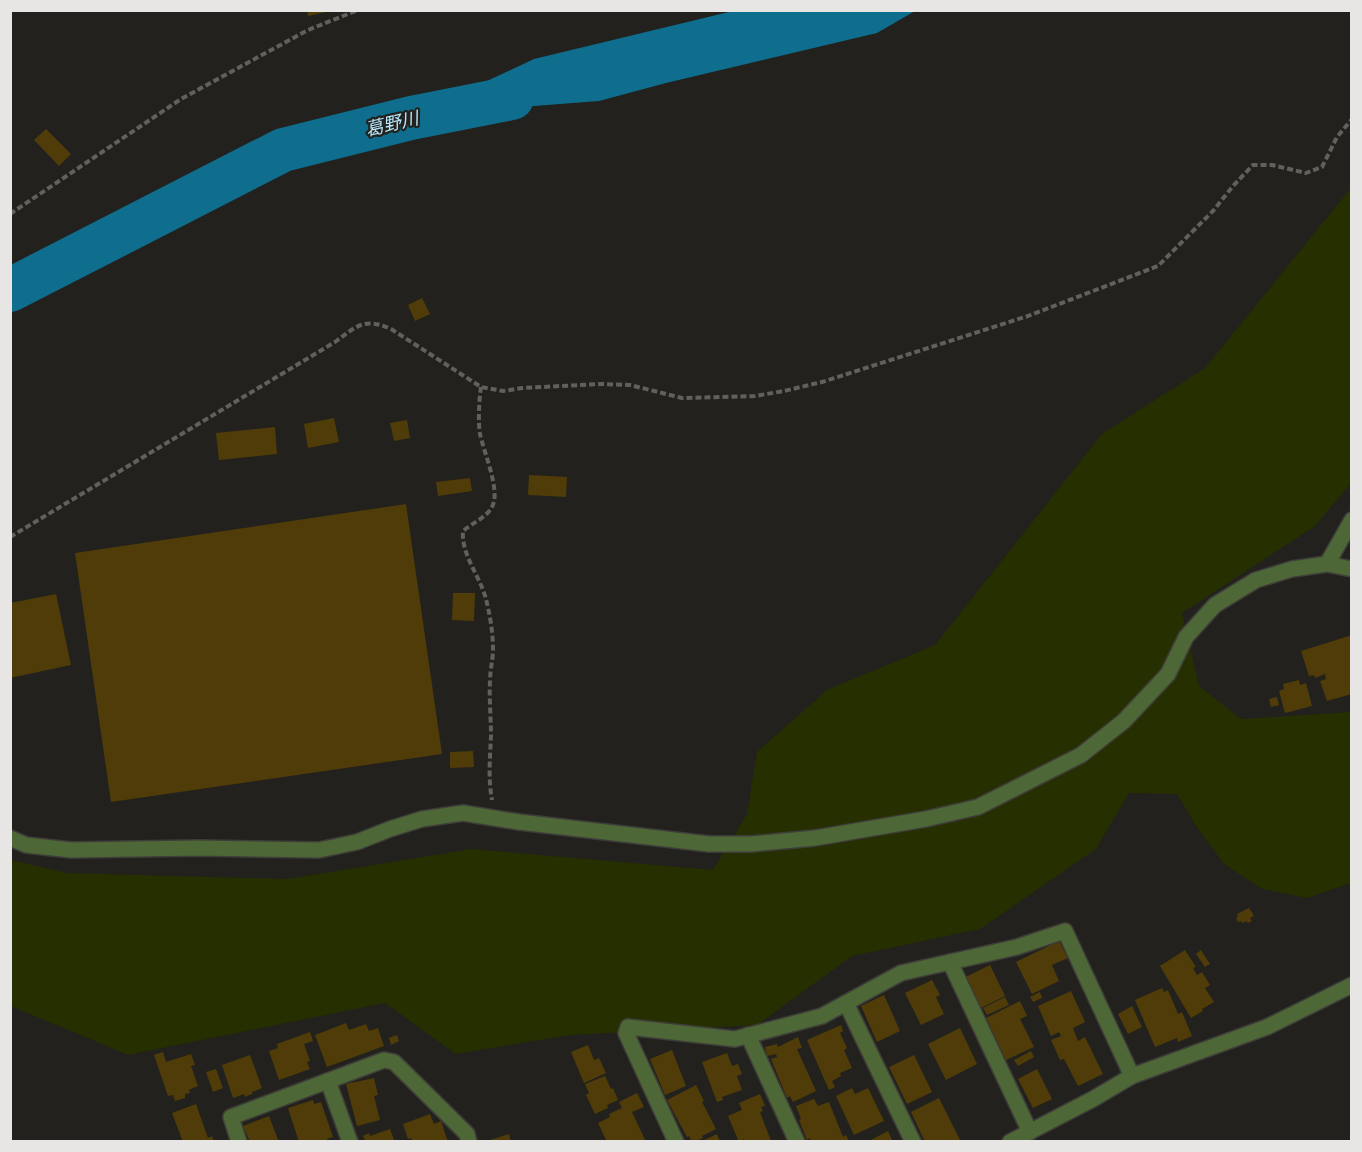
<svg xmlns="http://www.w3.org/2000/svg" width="1362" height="1152" font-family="'Fira Sans Condensed','Noto Sans JP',sans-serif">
<rect width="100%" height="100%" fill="#22211d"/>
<!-- green -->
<path fill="#262f00" d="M1351 188V483L1315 526 1182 613 1199 686 1241 719 1351 712V883L1307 898 1262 889 1224 864 1196 826 1177 794 1129 793 1096 849 980 929 852 956 757 1025 570 1035 456 1054 385 1003 128 1055 11 1006V860L67 873 287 879 472 849 713 870 747 814 757 752 827 690 935 645 1102 434 1205 368Z"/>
<!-- water -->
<path fill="#0f6e8d" d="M733 11H915L877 33 666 83 599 101 521 107 463 121 453 116 459 94 534 59Z"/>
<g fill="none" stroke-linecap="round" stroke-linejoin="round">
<!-- river -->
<path stroke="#0f6e8d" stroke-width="44" d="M10 290 283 150 411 118 512 98"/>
</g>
<!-- building -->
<g fill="#4f3c08">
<path d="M307 10H330V11L308 16Z"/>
<path d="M46 129 71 154 59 166 34 140Z"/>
<path d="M422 298 430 314 415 321 408 305Z"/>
<path d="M334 418 339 442 308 448 304 424Z"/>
<path d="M407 420 410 438 394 441 390 423Z"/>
<path d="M275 427 277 454 219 460 216 433Z"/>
<path d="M529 475 567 477 566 497 528 495Z"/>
<path d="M470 478 472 491 438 496 436 482Z"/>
<path d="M406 504 442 754 111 802 75 553Z"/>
<path d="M453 593H475L474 621 452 620Z"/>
<path d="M56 594 71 665 10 678V603Z"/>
<path d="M1352 635V694L1327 701 1320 681 1326 679 1325 674 1315 678 1314 675 1309 676 1301 651Z"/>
<path d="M1299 680 1300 685 1306 683 1312 706 1285 713 1279 691 1284 689 1283 684Z"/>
<path d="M1277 697 1279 705 1271 707 1269 699Z"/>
<path d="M473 751 474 767 450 768V752Z"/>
<path d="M1249 908 1254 916 1250 918 1252 921 1248 923 1247 921 1242 923 1241 921 1238 922 1236 918 1238 917 1237 914Z"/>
<path d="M1059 941 1068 958 1052 965 1059 981 1032 994 1016 962Z"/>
<path d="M1185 950 1196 967 1193 968 1197 975 1202 972 1210 985 1205 988 1214 1002 1202 1009 1203 1011 1191 1018 1160 966Z"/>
<path d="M1201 950 1210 964 1205 967 1196 954Z"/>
<path d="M990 965 1005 996 981 1008 966 977Z"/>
<path d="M932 980 940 995 936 997 944 1014 921 1025 905 993Z"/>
<path d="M1162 988 1164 992 1168 990 1178 1014 1182 1012 1192 1036 1178 1042 1177 1038 1155 1047 1135 1000Z"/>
<path d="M1071 991 1085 1022 1073 1028 1078 1041 1085 1037 1103 1074 1078 1086 1064 1059 1060 1060 1051 1040 1061 1036 1059 1032 1051 1036 1038 1006Z"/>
<path d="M1040 992 1042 998 1033 1002 1030 997Z"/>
<path d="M884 995 900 1031 877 1042 861 1006Z"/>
<path d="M1005 997 1009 1005 987 1015 983 1008Z"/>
<path d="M1020 1001 1027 1016 1020 1019 1034 1047 1006 1060 986 1018Z"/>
<path d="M1132 1006 1142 1027 1128 1034 1118 1014Z"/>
<path d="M346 1023 349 1030 366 1024 369 1031 378 1028 384 1046 327 1067 315 1035Z"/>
<path d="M841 1025 843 1031 840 1033 847 1048 844 1050 852 1068 840 1073 841 1076 832 1081 835 1087 829 1090 807 1040Z"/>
<path d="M960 1028 977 1064 946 1080 928 1044Z"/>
<path d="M310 1032 313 1041 304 1044 310 1061 307 1062 310 1069 279 1080 269 1051 278 1048 277 1044Z"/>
<path d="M397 1035 399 1041 391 1045 389 1038Z"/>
<path d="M798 1037 802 1048 797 1049 816 1091 793 1102 790 1096 787 1098 771 1059 777 1057 776 1054 767 1056 765 1047 777 1044 778 1047Z"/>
<path d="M588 1045 594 1060 599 1058 606 1073 584 1083 571 1052Z"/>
<path d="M672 1050 686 1086 665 1095 650 1059Z"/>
<path d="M1031 1051 1034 1057 1018 1066 1014 1060Z"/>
<path d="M163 1052 166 1062 191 1054 195 1065 191 1066 198 1086 189 1090 190 1093 185 1094V1098L175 1101 173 1095 168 1096 154 1055Z"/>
<path d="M727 1053 732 1066 738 1064 742 1074 737 1076 742 1090 722 1097 723 1100 717 1102 702 1062Z"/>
<path d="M250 1055 262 1088 252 1092V1094L245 1097 244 1094 233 1098 222 1065Z"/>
<path d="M914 1055 932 1092 907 1104 889 1067Z"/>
<path d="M216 1069 223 1088 213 1092 206 1072Z"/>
<path d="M1037 1069 1052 1099 1033 1108 1018 1079Z"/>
<path d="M605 1076 611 1089 613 1088 618 1100 607 1105 608 1108 595 1114 586 1095 589 1093 585 1084Z"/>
<path d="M374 1078 378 1095 374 1096 380 1120 357 1126 346 1084Z"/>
<path d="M696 1085 704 1101 702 1102 716 1129 702 1136 703 1138 694 1142 693 1140H691L689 1136 687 1137 667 1100Z"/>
<path d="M852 1088 855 1094 868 1088 884 1121 854 1135 836 1096Z"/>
<path d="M637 1093 644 1107 632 1112 646 1142H607L598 1123 610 1117 609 1114 622 1108 619 1102Z"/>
<path d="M760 1094 765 1106 761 1107 763 1111 760 1112 771 1141 745 1142 744 1139 739 1142 728 1116 742 1110 739 1103Z"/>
<path d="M939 1098 960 1140 958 1142H925L911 1112Z"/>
<path d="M814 1099 818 1106 829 1102 843 1137 846 1135 849 1142H811L810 1138 807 1140 799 1120 801 1119 796 1106Z"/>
<path d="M313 1100 314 1104 321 1102 333 1137 327 1139V1142H299L288 1108Z"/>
<path d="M196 1104 208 1138 212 1136 214 1142H183L172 1113Z"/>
<path d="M430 1114 434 1124 441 1121 448 1142H412L411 1138 408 1139 403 1124Z"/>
<path d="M269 1116 279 1142H250L243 1126Z"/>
<path d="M390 1129 395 1142H366L363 1136 369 1133 370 1136Z"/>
<path d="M888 1131 893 1142H867Z"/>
<path d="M509 1134 511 1142H487V1141Z"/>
<path d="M717 1134 720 1142H700Z"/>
</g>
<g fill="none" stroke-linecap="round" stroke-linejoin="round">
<defs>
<g id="minor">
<path d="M1327 564 1352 520"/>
<path d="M10 838 26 845 71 850 199 848 319 850 357 842 390 829 422 819 463 813 519 822 709 844H751L815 838 926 819 978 807 1081 755 1124 721 1168 674 1186 637 1215 605 1256 580 1292 569 1327 564 1352 569"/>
<path d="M950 962 1030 1132"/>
<path d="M846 1003 913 1142"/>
<path d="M748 1035 797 1142"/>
<path d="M328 1081 350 1142"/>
<path d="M239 1142 231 1117 384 1060 394 1062 467 1134 469 1142"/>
<path d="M676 1142 626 1033 628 1027 735 1039 822 1016 901 973 1017 947 1065 931 1132 1076"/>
<path d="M1010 1142 1093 1099 1132 1076 1267 1027 1352 985"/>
</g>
</defs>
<!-- minor casing -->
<use href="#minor" stroke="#3e3d39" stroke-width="18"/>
<!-- path -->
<g stroke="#62605d" stroke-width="4" stroke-dasharray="6 3" stroke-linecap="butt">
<path d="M10 214 181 99 308 30 358 10"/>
<path d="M481 387C479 400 478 422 480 434 484 453 501 491 492 507 486 518 472 523 463 531 461 555 480 576 486 599 490 615 493 633 493 649 493 660 490 670 490 681 489 699 491 718 491 736 490 758 488 779 492 800"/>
<path d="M10 537 335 342C357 326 364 317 391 329L481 387 503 391 522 388 601 384 630 385 682 398 755 396 784 391 822 382 1028 316 1158 266 1213 211 1233 186 1253 165H1272L1306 173 1322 167 1337 137 1352 119"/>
</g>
<!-- minor -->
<use href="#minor" stroke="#4e6736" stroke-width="15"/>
</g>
<g text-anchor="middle" stroke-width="4.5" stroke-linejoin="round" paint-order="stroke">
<!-- water labels -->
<g font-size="18" font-style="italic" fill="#b7e8fe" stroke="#22211d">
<text transform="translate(392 124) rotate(-13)" y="6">葛野川</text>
</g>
</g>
<!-- border -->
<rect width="1362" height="1152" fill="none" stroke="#e8e6e4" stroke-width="24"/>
</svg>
